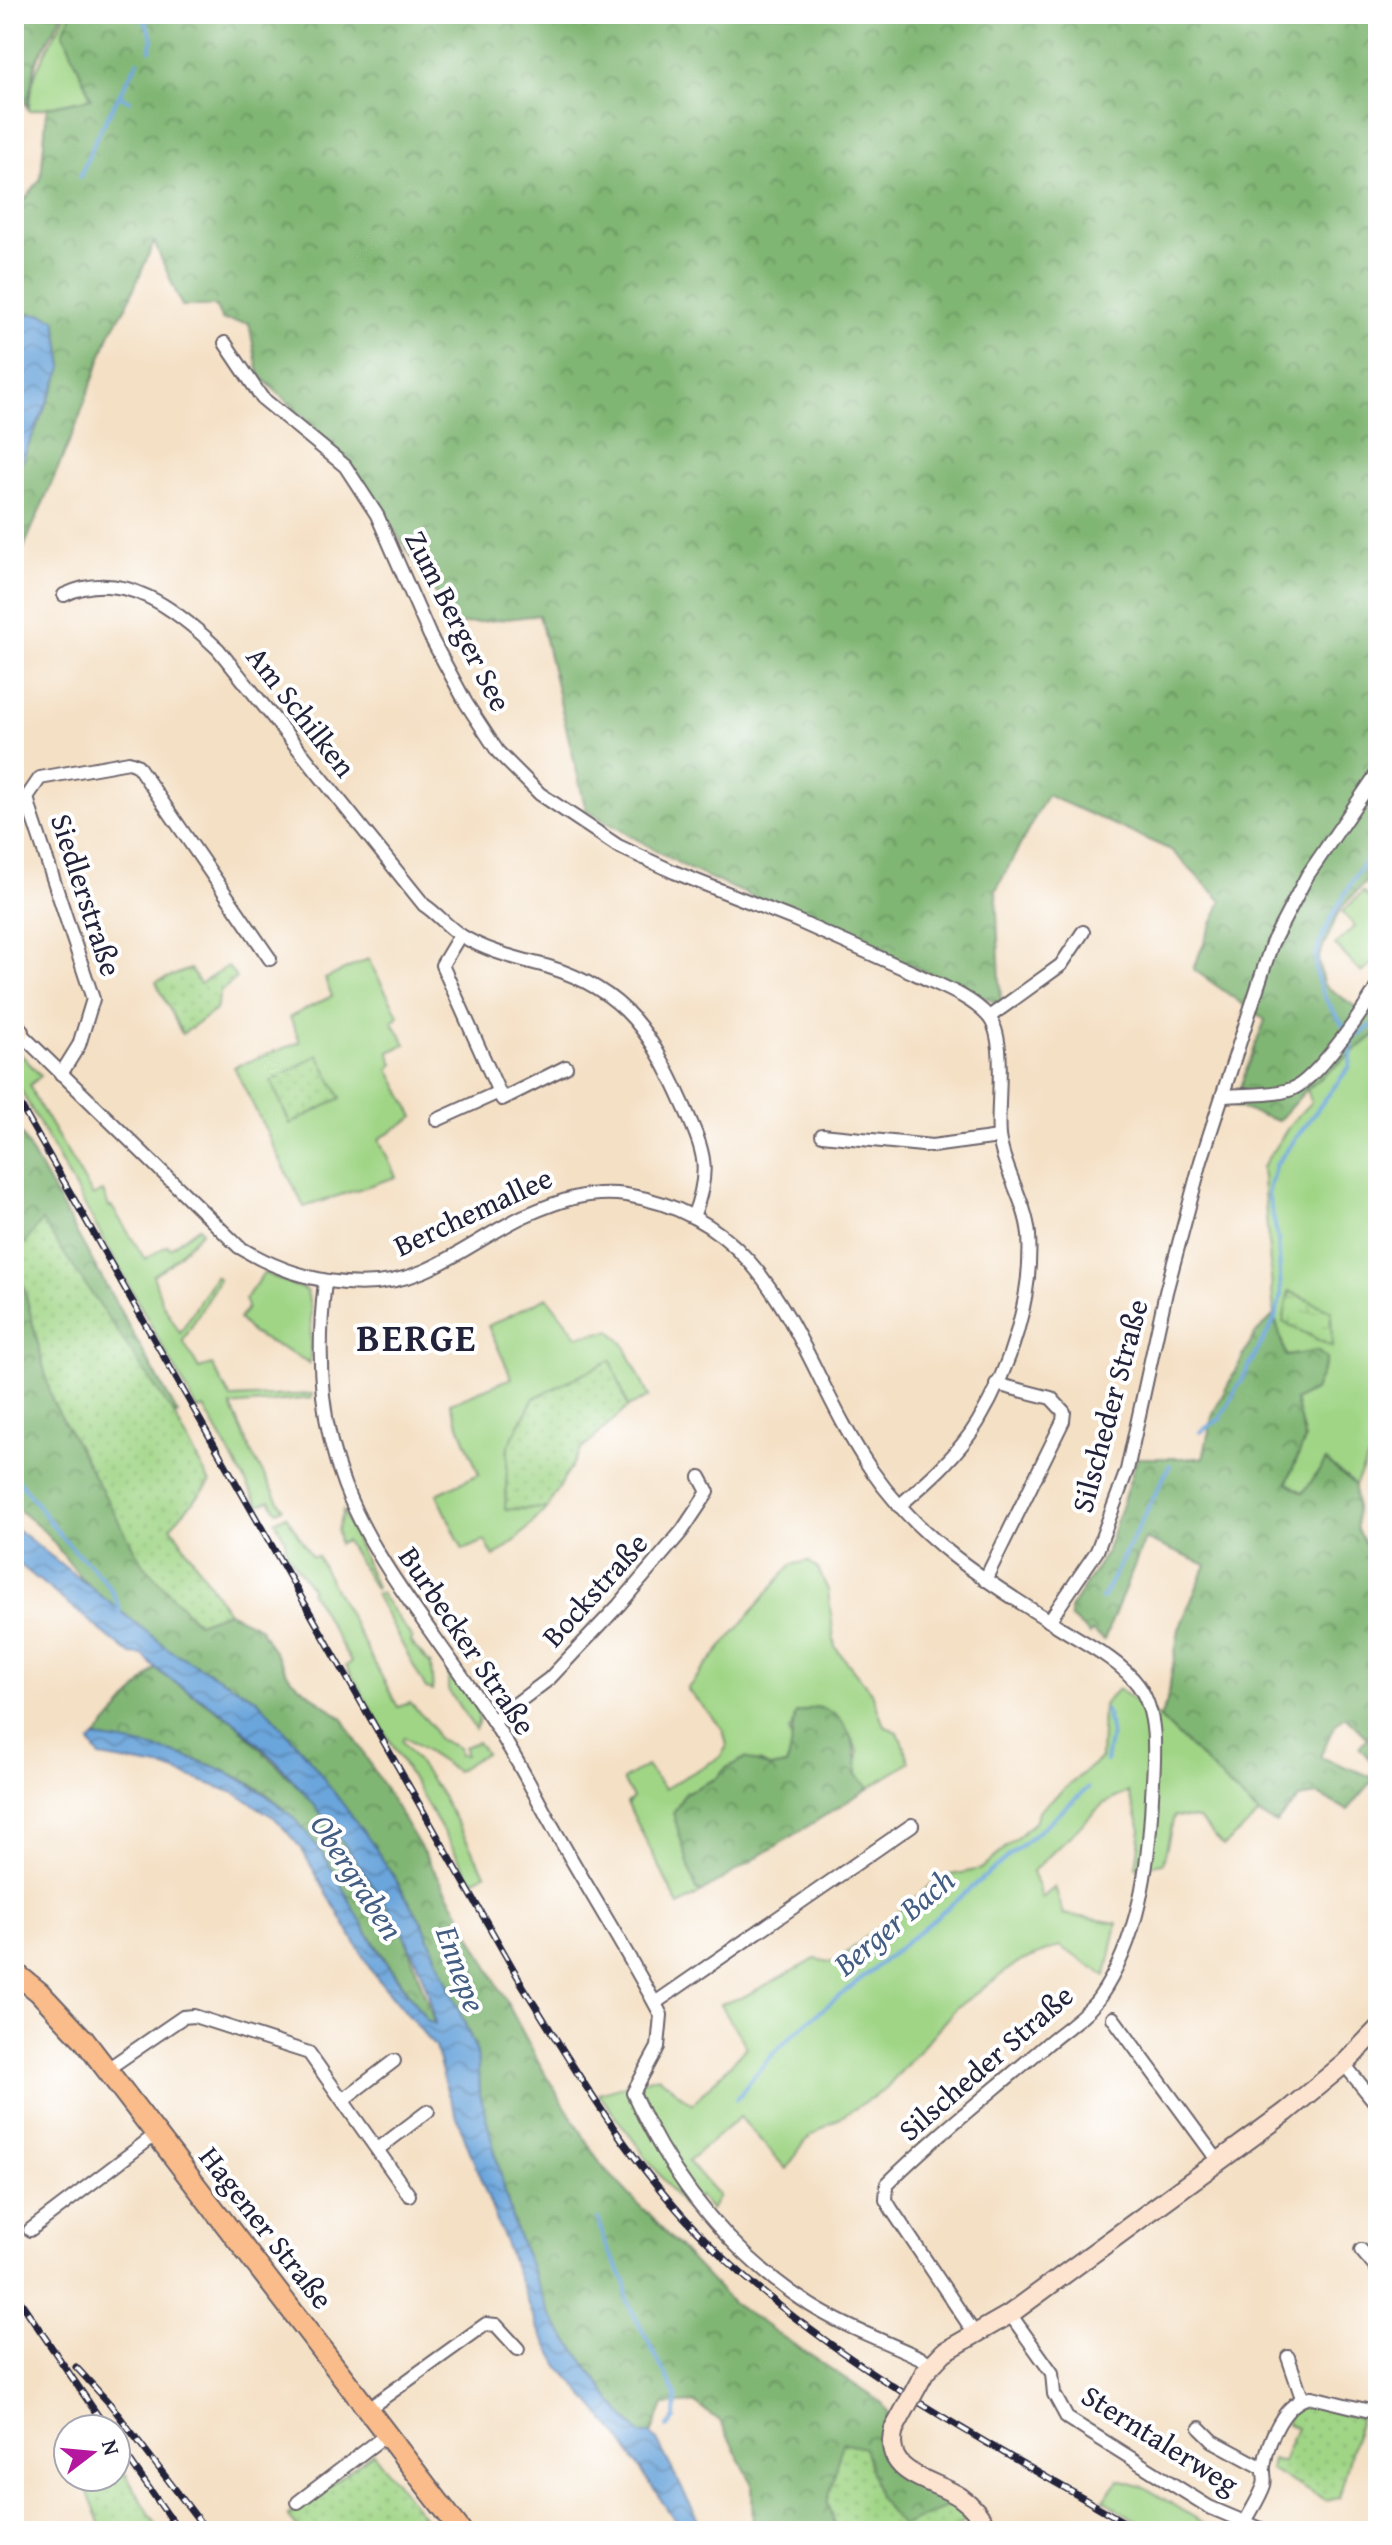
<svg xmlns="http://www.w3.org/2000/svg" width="1392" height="2545" font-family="'Gentium Book Plus',serif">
<defs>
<pattern id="forest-crowns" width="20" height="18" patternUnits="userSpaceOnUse" patternTransform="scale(2)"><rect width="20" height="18" fill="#80b673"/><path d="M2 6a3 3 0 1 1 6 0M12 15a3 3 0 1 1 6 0" fill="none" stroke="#689460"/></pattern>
<pattern id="wetland-marsh" width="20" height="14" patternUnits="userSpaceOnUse" patternTransform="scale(2)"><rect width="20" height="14" fill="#a0d586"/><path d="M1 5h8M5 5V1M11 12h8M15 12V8" fill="none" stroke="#8ab775"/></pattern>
<pattern id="park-dots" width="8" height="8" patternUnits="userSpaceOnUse" patternTransform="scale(2)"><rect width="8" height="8" fill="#a0d586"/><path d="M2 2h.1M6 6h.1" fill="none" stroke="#8ab775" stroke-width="1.8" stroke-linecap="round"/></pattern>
<pattern id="water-waves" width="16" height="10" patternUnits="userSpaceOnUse" patternTransform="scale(2)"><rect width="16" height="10" fill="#6ba5db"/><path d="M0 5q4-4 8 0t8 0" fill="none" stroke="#5886b3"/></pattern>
</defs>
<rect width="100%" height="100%" fill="#fff"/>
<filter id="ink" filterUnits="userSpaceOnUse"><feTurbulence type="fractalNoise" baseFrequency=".0125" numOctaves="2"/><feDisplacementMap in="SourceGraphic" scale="16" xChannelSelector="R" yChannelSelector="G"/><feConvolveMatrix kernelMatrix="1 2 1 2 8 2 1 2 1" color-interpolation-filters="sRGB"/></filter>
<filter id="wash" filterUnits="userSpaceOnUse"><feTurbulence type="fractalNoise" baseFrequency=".006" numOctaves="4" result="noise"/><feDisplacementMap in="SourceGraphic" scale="32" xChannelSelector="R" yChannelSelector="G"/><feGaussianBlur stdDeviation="1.8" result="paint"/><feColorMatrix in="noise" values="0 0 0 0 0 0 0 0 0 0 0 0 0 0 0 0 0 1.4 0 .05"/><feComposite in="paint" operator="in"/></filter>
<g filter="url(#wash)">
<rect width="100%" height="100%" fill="#f4e0c5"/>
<!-- grass -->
<g fill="#a0d586" stroke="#617c60" stroke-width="2">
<path d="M66 14H71L64 32 91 98 29 111C29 71 49 48 66 14Z"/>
<path d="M1363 892 1378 907V958L1362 973 1335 945 1355 926 1342 912Z"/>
<path d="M368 959 399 1016 392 1021 406 1044 389 1052 394 1064 389 1069 414 1117 379 1139 396 1177 304 1207 234 1067 300 1042 290 1017 332 996 325 979Z"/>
<path d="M1378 1032V1439L1355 1485 1326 1461 1303 1493 1287 1482 1305 1440 1295 1400 1317 1351 1286 1357 1274 1314 1262 1167 1292 1122 1311 1102 1307 1089Z"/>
<path d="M14 1047 41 1076 30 1085 35 1098 93 1196 103 1191 109 1207H112L145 1259 168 1245 170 1248 199 1227 202 1231 170 1264 153 1275 162 1302 180 1333 215 1276 219 1279 183 1341 199 1369 212 1365 231 1398 312 1394V1398L231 1406 253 1456 283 1508 277 1511 270 1500 259 1505 204 1408 198 1410 189 1394 14 1078Z"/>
<path d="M264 1273 307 1291 311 1310 310 1363 252 1333 239 1319 247 1308 245 1299Z"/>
<path d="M547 1297 577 1336 611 1331 624 1344 649 1397 628 1407 611 1361 534 1398 508 1446 506 1509 547 1508 516 1540 494 1557 485 1541 463 1550 437 1494 479 1474 450 1403 512 1378 488 1326Z"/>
<path d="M343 1511 376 1587 375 1589 346 1541 339 1544 337 1531Z"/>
<path d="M286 1515 312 1557 317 1556 398 1707 410 1703 431 1725 438 1739 458 1748 459 1755H465L464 1747 477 1742 485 1753 456 1771 404 1737 402 1741 439 1791 485 1873 472 1881 346 1666 351 1662 310 1591 312 1589 287 1553 285 1539 275 1521Z"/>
<path d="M808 1561 818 1569 828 1590 835 1647 872 1693 884 1726 898 1732 910 1762 869 1788 857 1775 858 1751 844 1725 789 1730 794 1749 786 1765 771 1768 760 1762 726 1768 717 1778 685 1793 684 1842 696 1890 702 1892 679 1906 627 1803 633 1798 623 1780 646 1766 664 1789 720 1757 727 1746 723 1729 687 1689 791 1565Z"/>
<path d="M380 1593 412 1638 410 1642 431 1665 433 1691 426 1689 375 1594Z"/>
<path d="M448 1670C461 1682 488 1711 475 1729L448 1690Z"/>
<path d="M1118 1689 1160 1718 1259 1815 1223 1846 1199 1819 1174 1816 1163 1863 1136 1868 1141 1829 1128 1792 1103 1804 1032 1872 1042 1898 1055 1887 1063 1914 1117 1923 1106 1976 1059 1946 1017 1963 956 2008 886 2089 809 2137 786 2169 740 2117 688 2161 719 2196 711 2210 699 2196 686 2210 598 2093 658 2076 692 2104 747 2047 720 2004 743 1997 815 1959 834 1963 941 1877 981 1869 1036 1821 1038 1811 1101 1758 1103 1705Z"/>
<path d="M1119 2480 1144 2487 1217 2531H1154L1103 2500Z"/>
</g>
<!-- forest -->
<g fill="url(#forest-crowns)" stroke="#516c57" stroke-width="2">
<path d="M14 14H63L36 61 27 107 14 76Z"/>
<path d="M71 14H1378V869L1340 909 1318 959 1323 984 1366 1014 1378 993V1032L1307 1089 1278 1121 1233 1106 1265 1020 1193 969 1222 901 1171 850 1047 795 996 890 1001 1005 689 869 586 810 539 615 456 625 348 460 259 375 249 323 222 320 215 306H182L154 242 127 305 110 333 75 429 14 570V478L63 367 56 320 42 314H14V213L41 178 47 107 91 98 63 32Z"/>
<path d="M14 1121 178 1414 174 1416 16 1256 52 1400 142 1563 197 1623 228 1612 259 1627 291 1679 343 1719 455 1905 544 2072 602 2166 732 2303 882 2403 888 2413C871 2470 911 2482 955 2503L902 2528 878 2497 864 2449 827 2504 838 2531H753L752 2483 720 2421 695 2403 664 2405 651 2434H640L614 2404 550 2315 513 2223 479 2090 477 2053 423 1924 393 1875 307 1756 257 1699 170 1650 121 1614 82 1579 45 1532 14 1506Z"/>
<path d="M1274 1315 1286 1356 1317 1351 1327 1359 1314 1391 1295 1400 1305 1440 1287 1482 1303 1493 1326 1461 1355 1485 1357 1530 1375 1560 1378 1574V1673L1374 1691 1378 1704V1769L1359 1747 1368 1739 1345 1716 1334 1726 1320 1757 1375 1778 1348 1810 1318 1795 1299 1798 1276 1824 1259 1815 1160 1718 1167 1701 1179 1629 1206 1565 1145 1539 1104 1640 1092 1632 1090 1635 1070 1617V1609L1106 1553 1137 1458H1203L1213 1413 1255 1334Z"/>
<path d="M155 1669 234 1722 323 1812 402 1928 435 2025 427 2020C401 1983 376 1946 352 1908 330 1872 310 1831 278 1803 231 1762 155 1746 95 1738Z"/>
<path d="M815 1707C847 1711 858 1746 857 1775L869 1788 702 1892 696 1890 673 1813 685 1793 717 1778 726 1768 745 1758 771 1768 786 1765C795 1747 789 1732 796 1713Z"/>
</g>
<!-- wetland -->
<path fill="url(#wetland-marsh)" stroke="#617c60" stroke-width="2" d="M1289 1291 1331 1311 1332 1347 1283 1322Z"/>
<!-- park -->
<g fill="url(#park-dots)" stroke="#617c60" stroke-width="2">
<path d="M228 966 236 978 220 992 216 1010 182 1034 156 982 190 969 200 984Z"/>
<path d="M318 1055 341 1098 290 1124 271 1081Z"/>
<path d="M42 1221 174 1415 210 1483 171 1526 228 1612 197 1623 142 1563 52 1400 16 1255Z"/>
<path d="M611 1360 628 1407 581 1450 547 1508 505 1509 508 1446 534 1398Z"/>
<path d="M1306 2404 1360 2418 1339 2498 1326 2501 1270 2470 1272 2459 1282 2462 1296 2428 1286 2423 1290 2414Z"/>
<path d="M843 2442 864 2448 878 2497 902 2527 955 2503 969 2519 951 2531H838L827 2504Z"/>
<path d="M373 2453 434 2531H300L288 2516Z"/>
<path d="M116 2458 160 2531H103L82 2477H116Z"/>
</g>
<!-- water -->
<g fill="url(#water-waves)" stroke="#46648b" stroke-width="2">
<path d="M14 314H42L56 320 63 367 14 478Z"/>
<path d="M14 1527 170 1650 257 1699 307 1756 374 1846 423 1924 477 2053 479 2090 513 2223 550 2315 614 2404 640 2434H651L657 2440 704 2531H682L614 2430 559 2366 537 2326 448 2094 435 2047 372 1972 301 1848 275 1818 235 1793 165 1768 100 1757 90 1743 95 1738C167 1747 250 1769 300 1825 330 1857 349 1902 371 1939 388 1967 408 1994 427 2020L435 2024C423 1953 389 1908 349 1851 316 1804 279 1761 236 1723 207 1698 167 1684 143 1655L130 1654 14 1560Z"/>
</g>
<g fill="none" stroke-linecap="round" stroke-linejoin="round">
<!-- stream -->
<g stroke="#6ba5db" stroke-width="4">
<path d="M142 14 153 39 150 50"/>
<path d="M119 95 130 101"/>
<path d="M80 177 96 138 138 61"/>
<path d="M1344 1026C1330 1008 1312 982 1316 957 1321 928 1362 867 1378 839"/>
<path d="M1200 1432 1220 1419 1275 1319 1281 1295 1278 1239 1268 1195 1275 1166 1350 1066 1353 1034 1360 1035 1378 1020"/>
<path d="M14 1474C31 1495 46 1518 63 1538 86 1565 115 1580 121 1617"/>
<path d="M1102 1599 1170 1465"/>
<path d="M1106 1761 1111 1734 1106 1710"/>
<path d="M737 2099C780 2036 830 2005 887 1958 955 1902 1022 1846 1088 1788"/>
<path d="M598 2219 605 2244 625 2281 627 2301 676 2395 675 2419 667 2427"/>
</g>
</g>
</g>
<g filter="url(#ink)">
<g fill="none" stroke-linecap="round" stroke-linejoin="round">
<defs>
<g id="street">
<path d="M225 343 262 398 345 466 377 515 430 636 466 703 498 752 540 794 618 846 674 872 793 919 914 973C938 985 969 995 988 1016 1008 1038 996 1105 999 1136 1003 1169 1026 1201 1029 1235 1033 1298 1010 1368 978 1422 958 1455 928 1481 899 1506"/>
<path d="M64 595C123 566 178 611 218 649L424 905C438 914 448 928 462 936 488 952 520 959 549 967 627 991 652 1035 684 1106 704 1152 712 1168 693 1217"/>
<path d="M460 935 442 965 502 1099 566 1067"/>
<path d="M989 1017 1061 965 1083 932"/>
<path d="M19 1032 239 1247C293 1280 364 1297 424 1271 459 1256 490 1232 524 1216 558 1201 588 1190 626 1195 780 1219 798 1364 872 1471 918 1538 985 1581 1053 1623 1080 1641 1118 1658 1138 1685 1160 1715 1154 1762 1152 1797 1149 1865 1139 1940 1099 1998 1086 2016 1062 2031 1046 2045 993 2091 936 2135 887 2184L886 2200 892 2210 975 2334"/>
<path d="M61 1074 79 1045 93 999 31 812 27 797 40 778 129 762 137 765 270 959"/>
<path d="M1225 1096C1245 1094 1273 1096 1292 1089 1316 1080 1365 1009 1378 985"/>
<path d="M437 1120 499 1092"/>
<path d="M822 1135 932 1146 999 1137"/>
<path d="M325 1282C300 1491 387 1561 492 1720 517 1757 536 1798 558 1836 592 1896 629 1954 661 2015L658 2047 633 2093C672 2180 730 2253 810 2305 848 2329 891 2343 931 2363"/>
<path d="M985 1580 1063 1421 1064 1412 1051 1398 996 1384"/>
<path d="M1049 1621 1097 1551 1127 1470 1166 1292 1201 1161 1272 943 1307 876 1378 772"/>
<path d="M493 1721 549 1679 619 1605 682 1531 708 1492 700 1477"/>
<path d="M655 2003 912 1825"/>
<path d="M1113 2018 1218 2161"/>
<path d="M1344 2064 1378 2106"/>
<path d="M106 2070 183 2017 194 2016 309 2053 409 2195"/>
<path d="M344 2099 394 2061"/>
<path d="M378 2149 428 2111"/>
<path d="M30 2230 155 2135"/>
<path d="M1361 2250 1378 2270"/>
<path d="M1010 2314 1052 2373 1054 2394 1067 2418 1209 2507 1266 2531"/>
<path d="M1288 2357 1302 2398"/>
<path d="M368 2409 486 2324 496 2325 518 2349"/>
<path d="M1200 2428 1213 2441 1263 2468"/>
<path d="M298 2502 386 2435"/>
<path d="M1246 2520C1252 2509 1260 2497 1264 2485 1266 2479 1263 2473 1264 2466 1268 2441 1284 2400 1312 2397L1378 2413"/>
</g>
<g id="secondary">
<path d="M14 1025 19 1032"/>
<path d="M925 2372 944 2352 1010 2314 1286 2112 1344 2064 1378 2029"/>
<path d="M894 2429C881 2475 933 2479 960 2497 973 2506 982 2518 988 2531"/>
</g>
<path id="primary" d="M14 1972 39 1992 84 2040 461 2531"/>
</defs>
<!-- street casing -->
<use href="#street" stroke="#6c646b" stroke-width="16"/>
<!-- secondary casing -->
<use href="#secondary" stroke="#6c646b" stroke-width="22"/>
<!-- primary casing -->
<use href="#primary" stroke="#6c646b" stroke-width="24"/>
<!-- street -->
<use href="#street" stroke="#fff" stroke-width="12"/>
<!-- secondary -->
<use href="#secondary" stroke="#fde4d0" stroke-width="18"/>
<!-- primary -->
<use href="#primary" stroke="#f9bc8a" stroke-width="20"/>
<defs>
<g id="rail">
<path d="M14 1094 523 1986C582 2081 638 2177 720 2254 842 2370 996 2446 1139 2531"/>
<path d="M14 2292 107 2429"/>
<path d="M76 2367 110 2404 207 2531"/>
<path d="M116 2441 179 2531"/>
</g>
</defs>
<!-- rail casing -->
<use href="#rail" stroke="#22223b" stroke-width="7"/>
<!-- rail -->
<use href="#rail" stroke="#fff" stroke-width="4" stroke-dasharray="12" stroke-linecap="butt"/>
<defs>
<path id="secondary-bridge" d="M894 2429 925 2372"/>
</defs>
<!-- secondary-bridge casing -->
<use href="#secondary-bridge" stroke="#6c646b" stroke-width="22" stroke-linecap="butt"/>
<!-- secondary-bridge -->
<use href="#secondary-bridge" stroke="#fde4d0" stroke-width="18"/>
</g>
</g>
<g text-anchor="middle" stroke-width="8" stroke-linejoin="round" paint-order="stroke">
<!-- street labels -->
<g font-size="30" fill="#22223b" stroke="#fff">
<text transform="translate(458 621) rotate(63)" y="10">Zum Berger See</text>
<text transform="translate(301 712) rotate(52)" y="10">Am Schilken</text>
<text transform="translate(86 895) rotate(72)" y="10">Siedlerstraße</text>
<text transform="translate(473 1212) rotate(-25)" y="10">Berchemallee</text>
<text transform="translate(1110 1406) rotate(-75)" y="10">Silscheder Straße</text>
<text transform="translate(595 1590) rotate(-48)" y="10">Bockstraße</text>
<text transform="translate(467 1641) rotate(56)" y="10">Burbecker Straße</text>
<text transform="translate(986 2063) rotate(-41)" y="10">Silscheder Straße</text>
<text transform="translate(266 2228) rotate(52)" y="10">Hagener Straße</text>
<text transform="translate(1160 2440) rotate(32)" y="10">Sterntalerweg</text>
</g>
<!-- water labels -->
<g font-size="32" font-style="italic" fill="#435d83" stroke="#fff">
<text transform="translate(357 1877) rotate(57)" y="11">Obergraben</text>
<text transform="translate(894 1922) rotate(-40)" y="11">Berger Bach</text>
<text transform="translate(461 1969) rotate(70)" y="11">Ennepe</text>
</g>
<!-- district labels -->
<g font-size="38" font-weight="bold" letter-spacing="2" fill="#22223b" stroke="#fff">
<text x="417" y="1351">BERGE</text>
</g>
</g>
<!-- margin -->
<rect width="1392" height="2545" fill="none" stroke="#fff" stroke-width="48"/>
<!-- north arrow -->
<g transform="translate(92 2453) rotate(74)"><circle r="38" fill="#ffffff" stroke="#a7a7b1" stroke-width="2"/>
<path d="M0-6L14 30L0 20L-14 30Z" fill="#b5179e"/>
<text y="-12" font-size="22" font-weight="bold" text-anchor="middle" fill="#22223b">N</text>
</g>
</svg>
